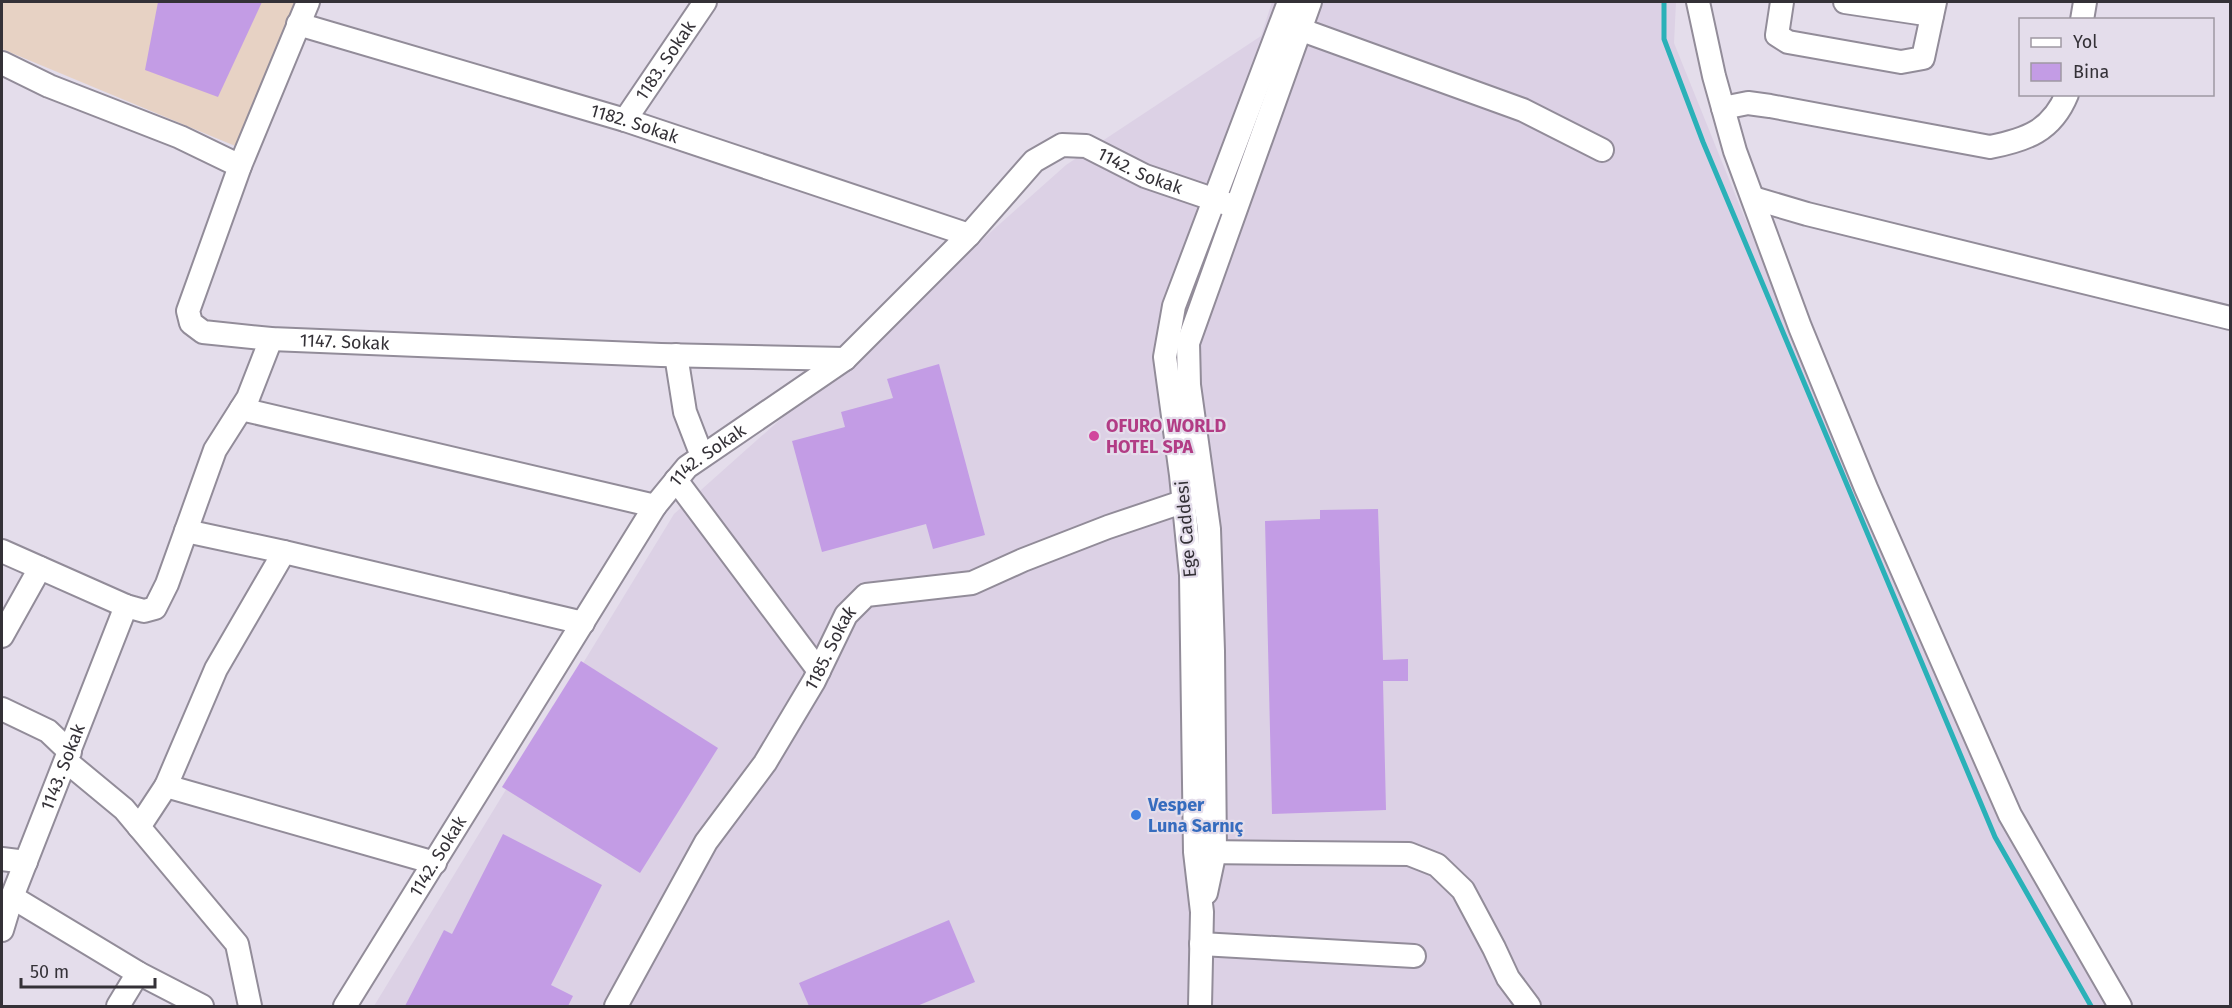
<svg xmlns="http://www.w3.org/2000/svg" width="2232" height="1008" font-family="'Fira Sans',sans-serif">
<rect width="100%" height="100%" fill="#e4ddeb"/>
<!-- built -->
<path fill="#dcd1e5" d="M1272 2H1676L1674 43 1743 214 1997 814 2106 1006H374L674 514 1066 165 1261 36Z"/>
<!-- education -->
<path fill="#e7d2c4" d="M2 2H298L240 148 2 49Z"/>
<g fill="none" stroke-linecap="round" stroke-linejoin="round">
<!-- stream -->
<path stroke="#2ab1b8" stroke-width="5" d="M1664 2V39L1703 142 1995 837 2091 1006"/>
</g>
<!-- building -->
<g fill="#c39ce5">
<path d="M158 2H262L218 97 145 70Z"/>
<path d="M939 364 985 535 933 549 926 524 822 552 792 441 845 427 841 412 893 398 887 379Z"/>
<path d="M1378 509 1383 660 1408 659V681H1383L1386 810 1272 814 1265 521 1320 519V510Z"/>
<path d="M581 661 718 748 640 873 502 787Z"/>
<path d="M503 834 602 885 551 985 573 996 568 1006H405L444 930 452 934Z"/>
<path d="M949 920 975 982 917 1006H809L799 983Z"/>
</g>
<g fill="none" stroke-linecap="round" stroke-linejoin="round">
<defs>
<g id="minor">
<path id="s1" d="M308 2 240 166 188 311 191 323 203 332 271 339 661 355 845 359"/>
<path d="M1698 2 1714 76 1735 151 1800 327 1866 488 2010 815 2120 1006"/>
<path d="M1782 2 1777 35 1788 42 1901 62 1923 58 1935 2"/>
<path d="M1845 2 1932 15"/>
<path d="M2082 20 2085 2"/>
<path id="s2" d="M298 24 625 120 969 235"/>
<path d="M1299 29 1523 110 1602 150"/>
<path d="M2 63 49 86 180 137 240 166"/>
<path d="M1723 108 1748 103 1770 106 1990 147C2026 140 2052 131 2067 94"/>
<path id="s3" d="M625 120 705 2"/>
<path d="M1753 198 1807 214 2230 318"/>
<path d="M676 355 685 412 702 456"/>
<path d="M241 409 655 506"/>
<path d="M676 480 819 671"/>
<path d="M186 531 284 552 583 623"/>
<path d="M2 551 126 606 144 611 155 608 167 584 215 450 248 398 271 339"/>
<path d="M2 636 40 568"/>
<path d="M2 709 48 731 70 752"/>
<path d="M66 761 124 809 237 944 250 1006"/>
<path d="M166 786 216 669 284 552"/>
<path d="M139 827 166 786 435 863"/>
<path d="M1200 852 1409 854 1437 865 1463 890 1494 948 1508 978 1529 1006"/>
<path d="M2 859 26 862"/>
<path d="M1206 893 1215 851 1213 651 1209 529 1189 385 1188 343 1310 2"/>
<path d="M12 897 138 973 202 1006"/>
<path id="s4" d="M2 930 12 897 126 606"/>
<path d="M1201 944 1414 956"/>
<path d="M118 1006 138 973"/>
<path id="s5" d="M345 1006 655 506 687 467 845 359 969 235 1034 161 1062 145 1086 146 1145 176 1236 207"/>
<path id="s6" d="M616 1006 706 842 765 763 814 681 846 615 866 595 972 583 1023 560 1108 527 1197 497"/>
<path d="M1200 1006 1202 912 1195 852 1191 575 1181 475 1165 357 1174 306 1289 2"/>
</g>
</defs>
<!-- minor casing -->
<use href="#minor" stroke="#928c99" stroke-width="26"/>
<!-- minor -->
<use href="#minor" stroke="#fff" stroke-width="22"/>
</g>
<!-- markers -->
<circle fill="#d1479c" stroke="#e4ddeb" stroke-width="2" cx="1094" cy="436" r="6"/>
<circle fill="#3f7fe0" stroke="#e4ddeb" stroke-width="2" cx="1136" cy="815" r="6"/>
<g text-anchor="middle" stroke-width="4.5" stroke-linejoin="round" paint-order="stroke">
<!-- street labels -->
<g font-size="18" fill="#343137" stroke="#e4ddeb">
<text dy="6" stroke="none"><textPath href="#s3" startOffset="72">1183. Sokak</textPath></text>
<text dy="6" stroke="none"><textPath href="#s2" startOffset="351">1182. Sokak</textPath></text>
<text dy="6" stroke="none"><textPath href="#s5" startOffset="1220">1142. Sokak</textPath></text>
<text dy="6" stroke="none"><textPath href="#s1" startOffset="501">1147. Sokak</textPath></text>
<text dy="6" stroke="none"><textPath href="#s5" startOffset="662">1142. Sokak</textPath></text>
<text transform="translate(1186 529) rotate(-95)" y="6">Ege Caddesi</text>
<text dy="6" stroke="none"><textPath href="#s6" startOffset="418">1185. Sokak</textPath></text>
<text dy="6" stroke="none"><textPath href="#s4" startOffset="174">1143. Sokak</textPath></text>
<text dy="6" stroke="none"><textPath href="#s5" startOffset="176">1142. Sokak</textPath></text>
</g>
<!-- hotel labels -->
<g font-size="18" font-weight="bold" fill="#b23c85" stroke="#e4ddeb" text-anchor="start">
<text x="1106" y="432">OFURO WORLD<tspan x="1106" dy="21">HOTEL SPA</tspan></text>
</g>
<!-- shop labels -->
<g font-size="18" font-weight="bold" fill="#366cbe" stroke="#e4ddeb" text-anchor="start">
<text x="1148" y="811">Vesper<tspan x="1148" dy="21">Luna Sarnıç</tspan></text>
</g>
</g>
<!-- border -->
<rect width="2232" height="1008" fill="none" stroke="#343137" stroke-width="6"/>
<!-- legend -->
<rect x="2019" y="18" width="195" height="78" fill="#e4ddeb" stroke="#9e98a3" stroke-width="1.5"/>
<rect x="2031" y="38" width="30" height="9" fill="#ffffff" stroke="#9e98a3" stroke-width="1.5"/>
<text x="2073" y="48" font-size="18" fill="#343137">Yol</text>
<rect x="2031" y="63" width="30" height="18" fill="#c39ce5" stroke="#9e98a3" stroke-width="1.5"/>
<text x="2073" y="78" font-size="18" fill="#343137">Bina</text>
<!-- scale -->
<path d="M21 978v9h134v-9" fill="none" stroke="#343137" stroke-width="3"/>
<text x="30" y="978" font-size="18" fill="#343137" stroke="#e4ddeb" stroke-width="4.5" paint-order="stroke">50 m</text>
</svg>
